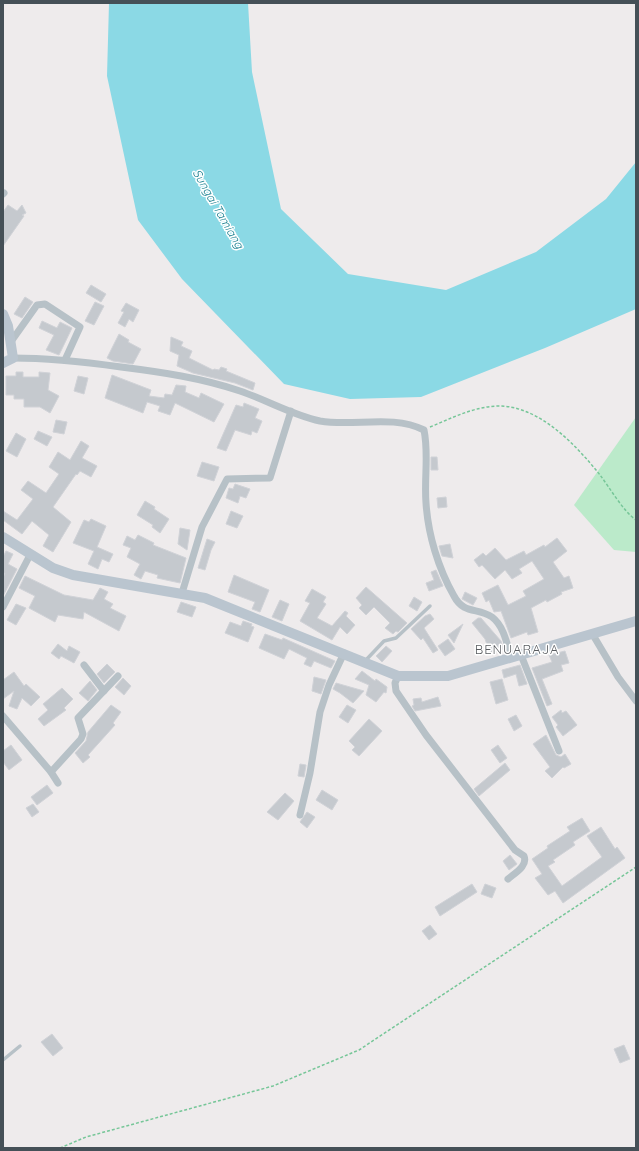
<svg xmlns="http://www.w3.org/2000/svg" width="639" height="1151" font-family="Quicksand,sans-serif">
<rect width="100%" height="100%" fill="#eeebec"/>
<!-- green -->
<path fill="#bbeaca" d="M636 417V552L614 550 574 505Z"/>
<!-- water -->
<path fill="#8bd9e5" d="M109 3H248L252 72 281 209 348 274 446 290 536 252 606 199 636 162V309L545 348 421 397 350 399 284 384 182 279 138 220 107 76Z"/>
<!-- building -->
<g fill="#c5c9ce" stroke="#d0d2d7">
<path d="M8 205 17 211 22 205 26 213 22 215 24 216 3 246V212Z"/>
<path d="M91 285 106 294 101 302 86 293Z"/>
<path d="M25 297 33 302 22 318 14 314Z"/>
<path d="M95 302 104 306 94 325 85 321Z"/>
<path d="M126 303 139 310 133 322 129 319 125 327 118 323 124 312 121 311Z"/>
<path d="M42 321 57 328 60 322 72 328 59 355 46 350 54 335 39 328Z"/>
<path d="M119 334 129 340 128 342 141 349 133 364 113 361 107 358Z"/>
<path d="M171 337 183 342 181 346 192 351 189 358 213 370 214 369 219 370 221 367 227 369 226 371 255 383 253 390 235 383 193 373 177 366 179 355 170 351Z"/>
<path d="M16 372H23V377H39V372L50 373 48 390 59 396 50 413 40 407H24V399H14V395H6V376H16Z"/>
<path d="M112 375 151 390 149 396 164 398 165 394 172 395 176 385 186 386 185 392 199 398 201 393 224 404 214 422 175 403 170 415 158 411 160 406 147 402 143 413 105 398Z"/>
<path d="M78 376 88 378 84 394 74 391Z"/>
<path d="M244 403 259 409 255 418 262 421 257 433 252 431 251 435 235 430 226 451 217 448 236 405 243 407Z"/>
<path d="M56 420 67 422 64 434 53 432Z"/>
<path d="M38 431 52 437 47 446 34 439Z"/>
<path d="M16 433 26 439 17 457 6 451Z"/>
<path d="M81 441 89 446 82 458 97 466 91 477 80 471 77 475 76 474 53 507 71 522 53 552 43 546 49 535 32 521 22 534 3 520V511L17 520 33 499 21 490 28 481 46 493 59 474 49 467 58 452 70 460Z"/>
<path d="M431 457H437L438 470H431Z"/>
<path d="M202 462 219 467 214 481 197 476Z"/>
<path d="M235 484 250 489 246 498 240 496 238 503 226 498 229 488 233 489Z"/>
<path d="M446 497 447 507 438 508 437 498Z"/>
<path d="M145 501 155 507 154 509 169 519 160 533 152 527 153 525 137 515Z"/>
<path d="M231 511 243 516 237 528 226 524Z"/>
<path d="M91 519 106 526 97 547 113 554 109 562 102 559 98 569 88 564 94 551 73 543 84 520 89 522Z"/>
<path d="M180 528 190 530 187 550 178 544Z"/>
<path d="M138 535 154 543 153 545 186 558 180 583 157 578 158 575 145 571 141 579 134 575 140 564 127 557 131 548 123 545 127 536 135 540Z"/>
<path d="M557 538 567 551 553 562 564 578 569 576 573 588 561 592 562 594 547 602 546 600 531 608 538 632 528 635 527 632 511 638 501 611 494 612 489 600 486 602 482 593 498 585 508 605 526 596 523 591 544 579 532 561 519 569 522 573 512 579 505 570 495 579 482 565 479 567 474 560 483 553 486 556 495 548 506 560 524 551 526 555 544 545 545 547Z"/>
<path d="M207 539 215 542 211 550 205 570 198 568Z"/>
<path d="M450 544 453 558 442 556 439 546Z"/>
<path d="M6 551 13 554 8 564 17 569 3 596V578L5 573 3 574V557Z"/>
<path d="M436 570 443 586 429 591 426 583 434 580 431 572Z"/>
<path d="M234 575 269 590 260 612 252 609 255 602 228 592Z"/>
<path d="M25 576 64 595 93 600 100 588 108 592 104 599 113 604 110 608 126 616 119 631 84 612 83 619 58 615 55 622 29 608 35 596 19 588Z"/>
<path d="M366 587 407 623 398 632 396 631 393 634 385 628 390 623 374 607 366 615 359 608 362 605 356 598Z"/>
<path d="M312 589 326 597 323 602 326 604 317 618 332 626 345 611 348 613 346 616 355 625 347 634 340 627 332 640 300 621 310 603 305 601Z"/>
<path d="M465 592 477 598 473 605 462 599Z"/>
<path d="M414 597 422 602 417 611 409 606Z"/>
<path d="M280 600 289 604 282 621 272 617Z"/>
<path d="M181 602 196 607 192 617 177 612Z"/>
<path d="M16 604 26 608 16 625 7 620Z"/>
<path d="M430 614 434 619 424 628 438 650 433 653 423 638 421 640 411 629 425 616Z"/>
<path d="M478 618H481L501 641 503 649 490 653 485 639 472 623Z"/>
<path d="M243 621 252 624 251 626 254 627 248 642 225 633 230 622 241 626Z"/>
<path d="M463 624 454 643 448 635Z"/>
<path d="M265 634 282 640 283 638 335 661 331 668 314 661 311 667 304 664 307 658 289 649 284 659 259 648Z"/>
<path d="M448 639 455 649 445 656 438 646Z"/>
<path d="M58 644 67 651 69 646 80 652 74 663 61 656 59 659 51 653Z"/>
<path d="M386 646 392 651 382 662 376 656Z"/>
<path d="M565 651 569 663 561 665 563 671 542 679 552 704 547 706 532 668 552 662 549 655Z"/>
<path d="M107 664 115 672 104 683 97 674Z"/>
<path d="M520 665 527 684 519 686 516 674 504 678 502 670Z"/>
<path d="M362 671 375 681 376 679 387 687 386 693 384 692 376 702 366 695 369 685 355 679Z"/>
<path d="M14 672 24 686 26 684 40 697 31 706 22 698 17 709 9 706 14 691 3 699V680Z"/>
<path d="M314 677 326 680 321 694 312 691Z"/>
<path d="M123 678 131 686 124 695 115 687Z"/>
<path d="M502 679 508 700 496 704 490 682Z"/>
<path d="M90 681 97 690 88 701 79 693Z"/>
<path d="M336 683 364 691 353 703 340 693 333 689Z"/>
<path d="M62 688 73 699 64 708 66 710 44 726 38 719 48 710 43 704Z"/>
<path d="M438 697 441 706 415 711 412 706 414 705 413 699 421 698 422 702Z"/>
<path d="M111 705 121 712 113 723 115 725 88 755 90 757 83 763 75 753 86 741 88 732Z"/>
<path d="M347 705 356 710 348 723 339 717Z"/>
<path d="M561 710 562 713 566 711 577 725 563 736 556 727 558 725 552 717Z"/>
<path d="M516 715 522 726 514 731 508 719Z"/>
<path d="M369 719 382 731 359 756 352 750 355 747 349 741Z"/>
<path d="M546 735 556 755 561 757 565 754 571 764 564 768 563 767 552 778 545 771 550 767 533 744Z"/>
<path d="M11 745 22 760 9 770 3 762V751Z"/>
<path d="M498 745 507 758 500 763 491 750Z"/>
<path d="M505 763 510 770 479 796 474 789Z"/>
<path d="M300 764 306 765 304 777 298 776Z"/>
<path d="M47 785 53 793 37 805 31 797Z"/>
<path d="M322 790 338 800 332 810 316 800Z"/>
<path d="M285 793 294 801 278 820 267 812Z"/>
<path d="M33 804 39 812 32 817 26 808Z"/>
<path d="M307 812 315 817 307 828 300 822Z"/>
<path d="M582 818 590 831 573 842 575 845 553 860 555 862 548 866 562 886 602 857 587 836 601 827 615 849 617 847 625 858 563 903 555 891 548 895 535 878 542 874 532 859 548 848 547 846 570 831 567 827Z"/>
<path d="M510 855 517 864 509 870 503 861Z"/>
<path d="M472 884 477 892 440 916 435 907Z"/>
<path d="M485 884 496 888 492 898 481 894Z"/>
<path d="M430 925 437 934 429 940 422 931Z"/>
<path d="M52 1034 63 1048 53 1056 41 1042Z"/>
<path d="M624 1045 630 1059 620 1063 614 1049Z"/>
</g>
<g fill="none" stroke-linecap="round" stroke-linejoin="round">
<!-- path -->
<g stroke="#76c698" stroke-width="1.5" stroke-dasharray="3 2" stroke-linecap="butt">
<path d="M430 427C452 418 473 407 497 406 539 405 576 445 600 475 610 488 623 511 636 520"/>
<path d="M60 1148 86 1137 273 1086 359 1050 636 867"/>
</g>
<!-- lane -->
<g stroke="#b7c1c7" stroke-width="3.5">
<path d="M365 661 384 641 396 638 430 606"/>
<path d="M3 1060 20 1046"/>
</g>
<!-- street -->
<g stroke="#b7c1c7" stroke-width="7">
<path d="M3 194 4 193"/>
<path d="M10 343 37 305 45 304 80 327 65 360"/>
<path d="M13 358C49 358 85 362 121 367 161 372 202 378 240 391 267 400 292 415 320 421 354 427 392 414 424 430 429 454 424 478 426 503 428 534 438 568 454 596 464 615 478 607 492 617 504 626 507 644 511 658"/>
<path d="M182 593 202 527 227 479 270 478 291 411"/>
<path d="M3 607 30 555"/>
<path d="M593 635 618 677 636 701"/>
<path d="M521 655 559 751"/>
<path d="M84 665 104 691"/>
<path d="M398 676 395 683 396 691 426 735 515 850 524 856C528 866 515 873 508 879"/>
<path d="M3 716 51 772 58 783"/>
<path d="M51 772 81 739 83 734 78 718 118 676"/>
<path d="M300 815 310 773 320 712 329 685 344 653"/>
</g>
<!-- secondary -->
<g stroke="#bac5cf" stroke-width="10">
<path d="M3 314 8 326 13 358 3 363"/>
<path d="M3 537 53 568 73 575 205 598 398 676H448L636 621"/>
</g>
</g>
<g text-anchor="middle" stroke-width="3" stroke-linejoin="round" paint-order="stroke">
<!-- water labels -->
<g font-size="12" font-style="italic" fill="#157d8d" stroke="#fff">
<text transform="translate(218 209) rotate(60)" y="4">Sungai Tamiang</text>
</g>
<!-- quarter labels -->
<g font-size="13" letter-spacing="1" fill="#595c60" stroke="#fff">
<text x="517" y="654">BENUARAJA</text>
</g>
</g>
<!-- border -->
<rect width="639" height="1151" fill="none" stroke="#455057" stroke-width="8"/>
</svg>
